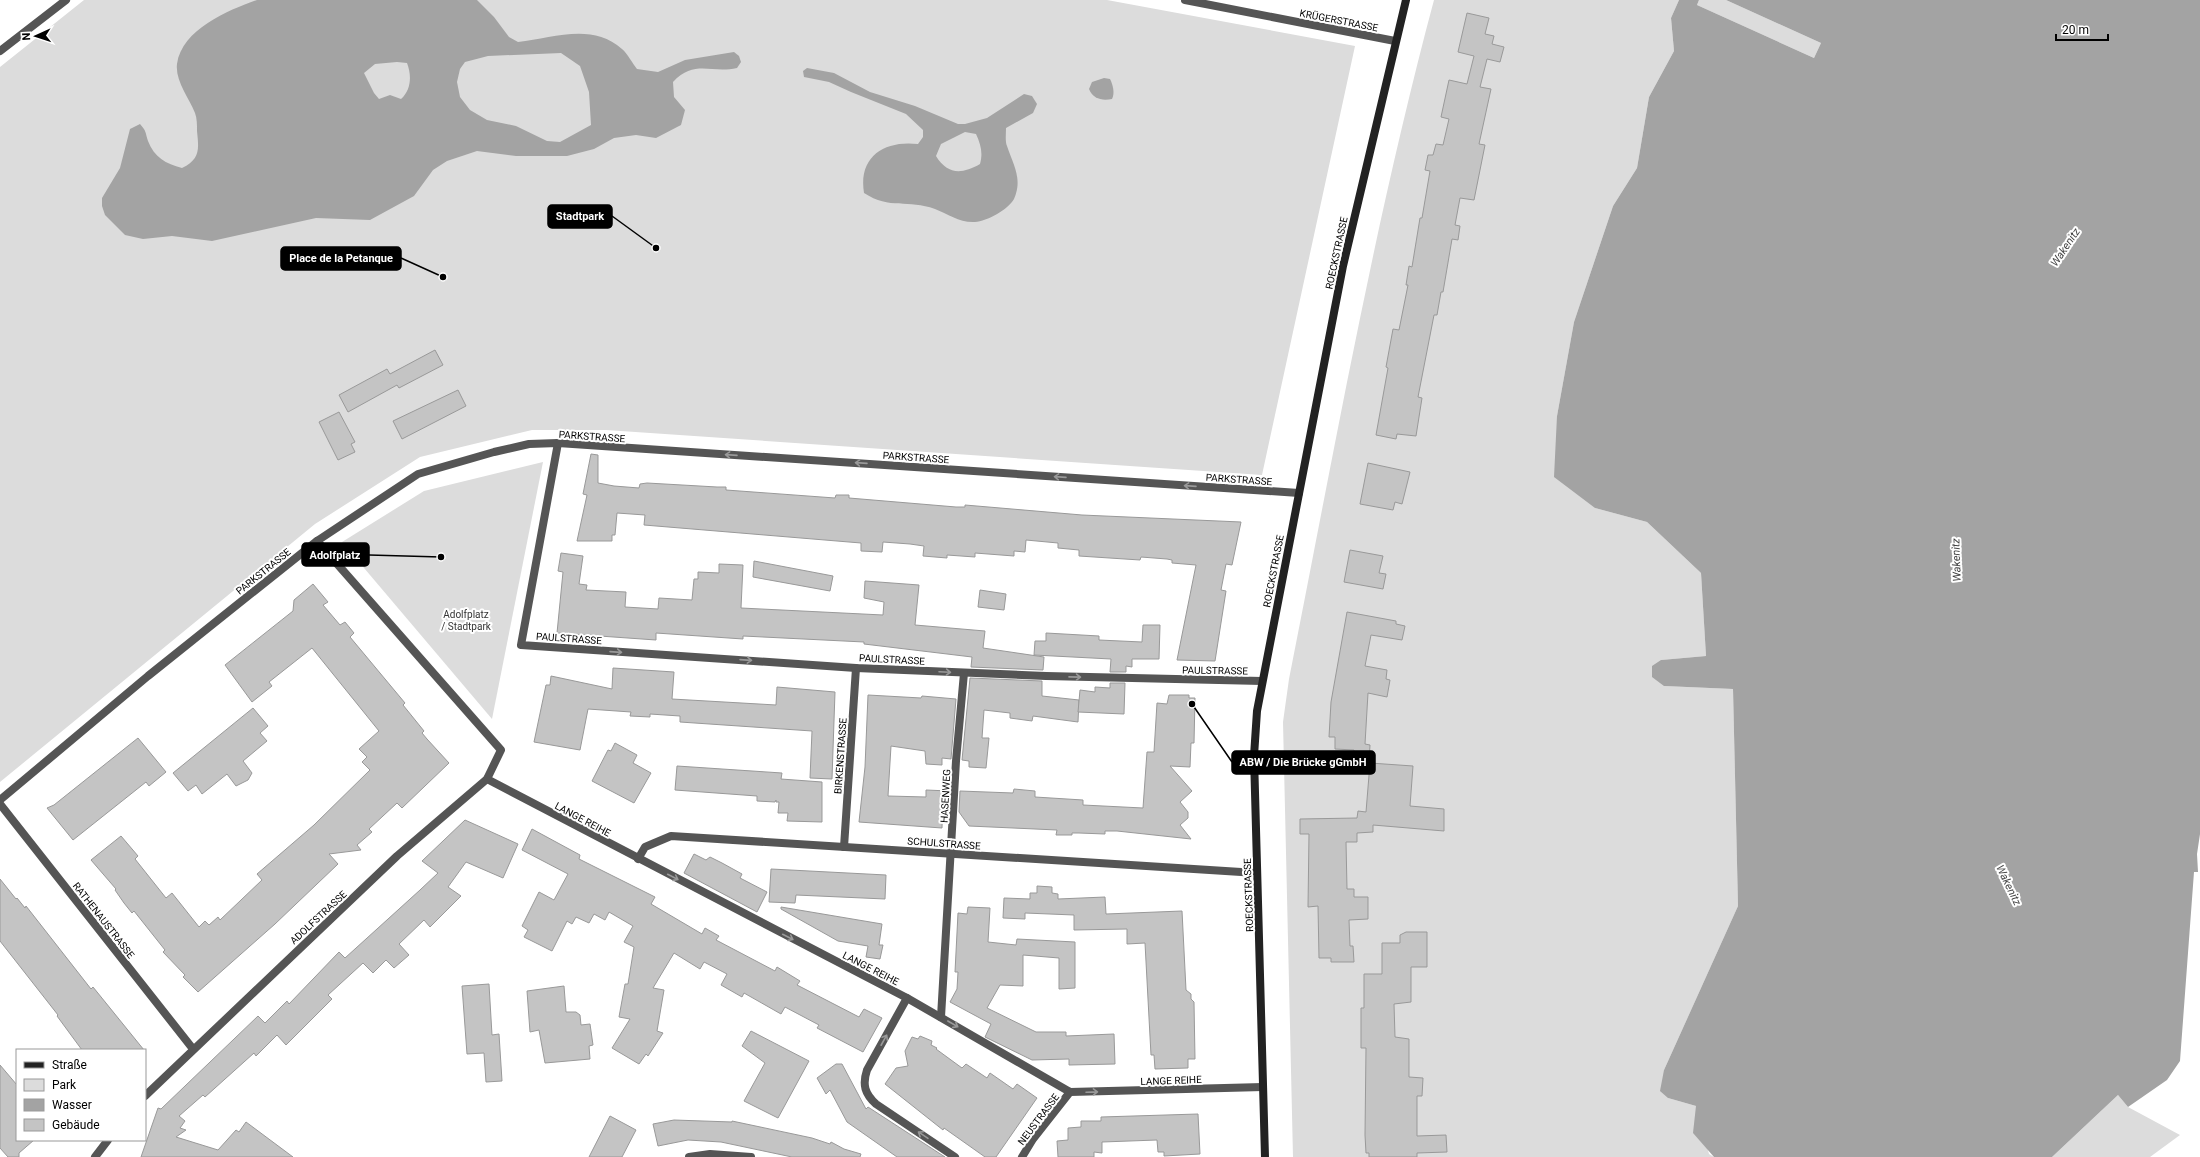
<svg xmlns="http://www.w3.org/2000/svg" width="2200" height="1157" font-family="Roboto,sans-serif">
<rect width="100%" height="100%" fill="#fff"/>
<!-- green -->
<g fill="#dcdcdc">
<path d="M84 0H1107L1355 46 1262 475 606 430H532L420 457 315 524 0 782V67Z"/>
<path d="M1434 0H1679L1671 18 1674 51 1649 97 1637 168 1613 206 1574 322 1557 416 1595 508 1647 522 1701 573 1706 656 1661 660 1664 686 1733 689 1738 906 1664 1070 1668 1098 1696 1106 1709 1154 1714 1157H1293L1283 722 1289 679C1334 452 1374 224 1434 0Z"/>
<path d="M1699 0H1726L1821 43 1814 58 1697 5Z"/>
<path d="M543 462 492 719 342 542 424 491Z"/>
<path d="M2118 1095 2128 1107 2180 1135 2150 1157H2052Z"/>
</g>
<!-- water -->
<g fill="#a3a3a3" fill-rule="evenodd">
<path d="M257 0H477L494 17 509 37 518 42C553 38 592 22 622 49 628 54 632 63 637 69L658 72 685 60 734 52 739 56 741 62 737 68C711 74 695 59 673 82L674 97 685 110 681 125 656 138 636 135 614 138 594 149 567 156H516L477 151 447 161 433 170 414 196 370 220 316 218 212 241 172 236 143 239 125 235 105 215 102 206V198L120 168 130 129 140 124C147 132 145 132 148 141 154 157 166 164 182 168 200 159 199 150 197 131 197 125 197 118 195 113 189 98 175 81 177 64 182 29 229 10 257 0ZM561 53 580 66 589 92 591 125 560 142 547 141 516 126 487 120 470 110 460 97 457 82 460 69 465 62 488 56ZM397 62 407 63C412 76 411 90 401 99L390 95 379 99 374 93 364 73 375 64Z"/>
<path d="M1679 0H1699L1697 5 1814 58 1821 43 1726 0H2200V834L2197 854 2198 872H2194L2180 1061 2167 1080 2128 1107 2118 1095 2052 1157H1714L1693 1133 1696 1106 1668 1098 1660 1091 1664 1070 1738 906 1733 689 1664 686 1652 677V666L1661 660 1706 656 1701 573 1647 522 1595 508 1554 477 1557 416 1574 322 1613 206 1637 168 1649 97 1674 51 1671 18Z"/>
<path d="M807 68 834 73 870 92 915 106 958 124H965L987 118 1024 94 1032 96 1037 104 1033 113 1006 128C1006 134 1005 141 1007 146 1013 164 1023 179 1014 199 1008 210 987 221 975 222 960 223 948 214 935 209 908 199 890 210 864 193 858 156 885 140 918 144L923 137V130L906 114 851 92 829 82 804 77 803 71ZM965 132 976 134C981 145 983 153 980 164 961 175 947 174 936 156L941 144Z"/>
<path d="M1104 78 1110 79C1113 85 1115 93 1112 99 1102 101 1093 99 1089 89L1092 82Z"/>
</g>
<!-- building -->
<g fill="#c4c4c4" stroke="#999">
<path d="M1467 13 1489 18 1485 34 1494 36 1492 44 1504 47 1500 62 1487 59 1480 87 1491 89 1479 144 1485 145 1474 200 1460 198 1455 225 1460 226 1458 240 1452 239 1443 292H1441L1437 315H1434L1418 397 1422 398 1416 436 1397 434 1396 439 1376 435 1388 368 1386 367 1393 329 1399 330 1408 285H1406L1409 266 1412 267 1420 218H1422L1430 171 1425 170 1428 155H1433L1436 144 1443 145 1449 119 1441 117 1449 80 1467 84 1474 56 1458 52Z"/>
<path d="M435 350 443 365 399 388 397 385 348 412 339 395 387 369 390 374Z"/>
<path d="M458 390 466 406 402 439 393 421Z"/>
<path d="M339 412 355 442 351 444 355 452 338 460 319 422Z"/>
<path d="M591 454 598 455V483L614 486 639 488 640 484 647 483 717 487H726V490L835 498 836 495H849V498L956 507H965V505L1082 515 1241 522 1232 565 1226 564 1221 590 1226 591 1215 661 1177 660 1196 565 1172 563V560L1167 559 1141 557 1140 560 1079 556V550L1058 548V543L1026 540 1025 552 1014 551V556L975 553V557L947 555V558L923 556 924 546 910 544 883 542 882 552 861 551V543L644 525 645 515 617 513 615 535H612V541H577L587 495 583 494Z"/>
<path d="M1368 463 1410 472 1402 504 1395 502 1393 510 1360 504Z"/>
<path d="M1350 550 1383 556 1379 573 1386 574 1383 589 1344 582Z"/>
<path d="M561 553 583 556 579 584 587 585 586 590 626 592 625 607 658 609 659 598 692 600 694 579H698V572L719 573V564L743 565 741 608 883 615 884 602 864 598 865 581 919 585 915 625 985 631 983 648 1044 657 1043 670 971 667 972 657 864 644V642L743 636V639L656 633V640L557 633 563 572 558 571Z"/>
<path d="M754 561 833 576 830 591 753 577Z"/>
<path d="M313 584 328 602 323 605 340 625 345 622 354 633 350 637 405 703 403 705 424 731 422 733 427 739 449 763 402 808 397 803 369 829 372 832 357 845 361 850 329 854 338 864 275 924 198 992 183 977 185 975 163 952 165 950 134 911 132 913 124 903 115 890 116 889 91 860 121 836 138 856 135 859 166 898 172 893 199 927 205 921 209 925 218 917 220 920 262 880 257 874 314 825 370 770 362 762 367 757 359 749 379 731 312 648 269 682 272 686 252 702 225 665 293 611 294 600Z"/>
<path d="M980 590 1006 594 1004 610 978 607Z"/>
<path d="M1347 612 1396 621V624L1405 626 1402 640 1371 635 1365 666 1387 670 1386 679 1390 680 1387 697 1368 693 1365 744 1370 745 1369 761 1354 760V750L1335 749V737H1329L1331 702Z"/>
<path d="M1143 625H1160L1159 659H1132V667L1126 666V672H1110L1111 659 1034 655 1035 641H1046V633L1099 636V640L1142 642Z"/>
<path d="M613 668 674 672 672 699 776 705 777 687 835 692 832 779 810 778 812 731 680 722V716L650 714V717L630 716 631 712 588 709 580 750 534 742 546 685H550L551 676 612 689Z"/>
<path d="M970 678 1042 681V696L1079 700 1078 722 1033 716 1032 721 1010 718V713L984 710 982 738H989L986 768 969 767V761L962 760Z"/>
<path d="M1110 683H1125L1124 714 1078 712 1080 690 1095 692V687L1110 688Z"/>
<path d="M868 695 921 698 922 696 956 699 951 759 942 758V765L926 764 925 751 891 746 888 796 926 797V790L949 791 948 798 943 791 942 828 859 822 865 767Z"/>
<path d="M1169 695H1189V698H1195L1194 743H1191L1190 767 1170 766 1192 791 1180 802 1188 812V818L1180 825 1191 839 1117 831H1105V834L1079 833H1072V835H1056L1057 830 969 826 959 812 960 791 1013 793 1014 789 1035 791V797L1083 800V805L1143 808 1147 752H1154L1157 703 1167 704Z"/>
<path d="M253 708 268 726 260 733 267 741 243 761 252 773 248 780 236 786 227 774 202 794 196 785 188 791 173 773Z"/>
<path d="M138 738 166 772 149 786 146 782 73 840 47 808 54 805Z"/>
<path d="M615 743 637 755 633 763 651 773 634 803 592 781 608 750 611 751Z"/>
<path d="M1370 763 1413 766 1410 806 1444 809V831L1373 825V832L1357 833V842H1346L1347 889H1354V897H1368V919L1349 920 1350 946H1353L1354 962H1331V958H1319L1318 906 1308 907 1309 834H1300V819L1357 818 1358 811 1366 812Z"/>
<path d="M677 766 782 773 781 779 822 782V822L787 821 788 813H778L779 802H776V800L775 802 757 801V796L675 790Z"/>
<path d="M465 820 518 844 503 878 466 862 448 887 461 896 430 927 424 920 399 944 409 955 394 968 386 960 373 973 363 963 328 995 332 999 286 1045 277 1035 256 1056 254 1053 205 1097 203 1095 179 1116 185 1121 180 1128 186 1130 176 1137 218 1150 236 1130 239 1132 246 1122 293 1157H141L158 1108 161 1109 258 1016 265 1023 287 1001 289 1004 339 952 345 958 420 890 438 873 422 861Z"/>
<path d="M532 829 580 855 579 859 655 897 651 904 702 934 705 928 719 936 716 940 775 971 777 967 800 981 797 985 859 1017 864 1009 882 1018 863 1052 817 1028 819 1025 785 1007 781 1014 744 993 742 997 721 985 727 974 704 962 700 969 674 953 653 988 664 990 657 1031 663 1033 648 1056 646 1054 639 1064 612 1048 630 1019 619 1017 625 984H628L634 947 624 942 633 926 609 912 605 920 594 914 589 923 576 917 572 924 567 921 552 951 524 937 528 930 522 926 539 892 554 900 568 874 522 850Z"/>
<path d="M694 854 706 860 710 857 722 863 742 874 740 878 767 892 757 912 684 873Z"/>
<path d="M771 869 886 875 885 899 796 895 795 903 769 902Z"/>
<path d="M0 879 16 899 17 898 25 908 26 906 91 989 93 987 144 1050H82L57 1016 58 1015 0 941Z"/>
<path d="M1037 886 1052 887V893L1058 894V899L1105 897 1106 914 1182 911 1186 990 1191 994V999L1194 1002 1195 1059H1188V1068L1155 1069 1154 1055H1151L1145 943 1127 944V929L1074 930V915L1025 913V919L1003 918 1004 898 1030 899V893H1037Z"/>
<path d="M781 907 882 924 879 945H883L880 959 866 957 868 946 838 941 781 909Z"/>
<path d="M968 907 990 908 988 942 1016 945 1017 939 1075 942V988L1059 989V958L1023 955V986L1000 985 987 1008 1036 1032H1066V1036L1114 1034 1115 1064 1069 1065V1059L1032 1060 985 1037 991 1024 950 1002 957 989 958 972H955L958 913 967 914Z"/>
<path d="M1406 932H1427V967H1411V1002L1394 1004 1395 1037 1409 1039V1077L1423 1078 1422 1096H1417V1136L1446 1135 1447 1152 1417 1153V1157H1369V1153H1366L1365 1135 1366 1048H1361V1008H1364V974H1382V943H1400V935Z"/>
<path d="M489 984 492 1035 499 1034 502 1081 486 1082 484 1053 467 1054 462 986Z"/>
<path d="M564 986 566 1012H576L580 1015 581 1025 590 1024 593 1045 589 1046 590 1059 545 1063 539 1030 530 1032 527 991Z"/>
<path d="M751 1031 809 1061 778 1118 744 1101 765 1063 742 1046Z"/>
<path d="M920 1036 932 1041 931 1045 937 1048 936 1049 962 1068 966 1064 987 1078 990 1073 1013 1089 1017 1084 1037 1098 996 1157H985L944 1128 943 1130 885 1084 896 1068 908 1066 905 1051 912 1037 918 1039Z"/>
<path d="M836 1064H842L866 1109 868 1107 945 1157H897L847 1122 830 1090 826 1094 817 1078Z"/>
<path d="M0 1065 17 1085V1140H34L19 1153V1157H8L0 1148Z"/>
<path d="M1198 1114 1200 1154 1164 1156V1152H1158L1157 1140 1102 1142V1153L1094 1152V1157H1058L1057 1141 1068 1140V1128L1081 1127V1121H1101V1117Z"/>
<path d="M610 1116 636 1130 622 1157H589Z"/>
<path d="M674 1120 732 1122V1121L812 1138 830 1144 831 1142 844 1149 861 1154 860 1157H792L721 1142 688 1140 658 1146 653 1124Z"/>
</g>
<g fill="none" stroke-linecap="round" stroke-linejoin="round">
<!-- minor -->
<g stroke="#555" stroke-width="8">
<path d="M1185 0 1395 41"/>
<path d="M0 51 66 0"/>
<path d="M558 443 521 645 856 668 1046 676 1262 681"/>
<path d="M487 779 907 998 1070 1092 1263 1087"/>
<path d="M0 800 148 676 317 541 418 474 494 452 529 444 558 443 1299 493"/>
<path d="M0 804 193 1049"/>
<path d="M844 847 856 668"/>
<path d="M638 859 645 847 671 836 1257 873"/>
<path d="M907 998 867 1070C862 1085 865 1094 876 1104L955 1157"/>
<path d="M941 1017 956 761 964 673"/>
<path d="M145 1096 397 856 487 779 501 750 317 541"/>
<path d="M95 1157 108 1140"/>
<path d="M689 1157 710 1154 751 1157"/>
<path d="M1022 1157 1033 1139 1070 1092"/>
</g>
<!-- secondary -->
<path stroke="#222" stroke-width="8" d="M1265 1157 1254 756 1257 711 1343 266 1406 0"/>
</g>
<!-- one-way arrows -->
<defs><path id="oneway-shaft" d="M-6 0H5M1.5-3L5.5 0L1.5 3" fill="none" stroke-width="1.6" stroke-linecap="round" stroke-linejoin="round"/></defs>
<g stroke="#999">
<use href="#oneway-shaft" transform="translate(731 455) rotate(-176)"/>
<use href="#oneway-shaft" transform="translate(861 463) rotate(-176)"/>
<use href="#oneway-shaft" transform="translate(1060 477) rotate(-176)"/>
<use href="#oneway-shaft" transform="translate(1190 486) rotate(-176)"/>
<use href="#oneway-shaft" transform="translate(616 652) rotate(4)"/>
<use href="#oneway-shaft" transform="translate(746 660) rotate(4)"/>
<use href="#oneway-shaft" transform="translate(945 672) rotate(3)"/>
<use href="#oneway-shaft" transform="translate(1075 677) rotate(1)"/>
<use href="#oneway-shaft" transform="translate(673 877) rotate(27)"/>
<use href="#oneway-shaft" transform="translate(788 937) rotate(27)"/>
<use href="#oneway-shaft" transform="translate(953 1024) rotate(30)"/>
<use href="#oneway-shaft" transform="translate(884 1040) rotate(-61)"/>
<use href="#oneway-shaft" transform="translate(1092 1092) rotate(-2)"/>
<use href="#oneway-shaft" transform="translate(923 1135) rotate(-146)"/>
</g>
<g text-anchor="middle" stroke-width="4" stroke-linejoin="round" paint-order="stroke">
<!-- street labels -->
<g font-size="10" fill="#000" stroke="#fff">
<text transform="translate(1339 20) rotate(11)" y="4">KRÜGERSTRASSE</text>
<text transform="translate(1336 253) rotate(-78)" y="4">ROECKSTRASSE</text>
<text transform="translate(592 436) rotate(4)" y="4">PARKSTRASSE</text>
<text transform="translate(916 457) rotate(4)" y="4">PARKSTRASSE</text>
<text transform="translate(1239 479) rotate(4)" y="4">PARKSTRASSE</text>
<text transform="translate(263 571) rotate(-39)" y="4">PARKSTRASSE</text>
<text transform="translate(1273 571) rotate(-79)" y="4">ROECKSTRASSE</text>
<text transform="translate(569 638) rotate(4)" y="4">PAULSTRASSE</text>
<text transform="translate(892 659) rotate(3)" y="4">PAULSTRASSE</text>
<text transform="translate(1215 670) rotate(1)" y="4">PAULSTRASSE</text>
<text transform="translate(840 756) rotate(-86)" y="4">BIRKENSTRASSE</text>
<text transform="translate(945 796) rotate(-87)" y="4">HASENWEG</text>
<text transform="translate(583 819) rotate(28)" y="4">LANGE REIHE</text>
<text transform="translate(944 843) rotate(4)" y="4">SCHULSTRASSE</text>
<text transform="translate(1248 895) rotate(-92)" y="4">ROECKSTRASSE</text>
<text transform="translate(318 917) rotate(-43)" y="4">ADOLFSTRASSE</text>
<text transform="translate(104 920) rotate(52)" y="4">RATHENAUSTRASSE</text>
<text transform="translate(871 968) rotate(27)" y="4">LANGE REIHE</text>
<text transform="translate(1171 1080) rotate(-2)" y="4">LANGE REIHE</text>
<text transform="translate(1038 1119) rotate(-53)" y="4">NEUSTRASSE</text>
</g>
<!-- park labels -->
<g font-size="10" fill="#333" stroke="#fff">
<text x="466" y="618">Adolfplatz<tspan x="466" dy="12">/ Stadtpark</tspan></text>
</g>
<!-- water labels -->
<g font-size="11" font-style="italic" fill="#444" stroke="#fff">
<text transform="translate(2065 247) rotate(-56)" y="4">Wakenitz</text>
<text transform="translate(1956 560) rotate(-92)" y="4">Wakenitz</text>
<text transform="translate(2009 885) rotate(64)" y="4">Wakenitz</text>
</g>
</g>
<!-- callouts -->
<path fill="none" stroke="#000" stroke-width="1.5" d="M656 248L612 216M443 277L401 258M441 557L369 555M1192 704L1232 762"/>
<g fill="#000" stroke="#fff" stroke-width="1.5">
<circle cx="656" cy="248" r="4"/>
<circle cx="443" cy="277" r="4"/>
<circle cx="441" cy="557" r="4"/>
<circle cx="1192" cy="704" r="4"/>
</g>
<g fill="#000" stroke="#000" stroke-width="1.5">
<rect x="548" y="205" width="64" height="23" rx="4"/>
<rect x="281" y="247" width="120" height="23" rx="4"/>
<rect x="302" y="543" width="67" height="23" rx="4"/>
<rect x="1232" y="751" width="143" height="23" rx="4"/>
</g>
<g font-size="11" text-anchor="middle" font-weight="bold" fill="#fff">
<text x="580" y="220">Stadtpark</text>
<text x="341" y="262">Place de la Petanque</text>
<text x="335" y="559">Adolfplatz</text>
<text x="1303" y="766">ABW / Die Brücke gGmbH</text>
</g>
<!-- legend -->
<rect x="16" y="1049" width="130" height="92" fill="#ffffff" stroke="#999999"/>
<rect x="24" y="1062" width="20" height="6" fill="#222222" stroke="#999999"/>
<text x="52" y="1069" font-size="12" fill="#000000">Straße</text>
<rect x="24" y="1079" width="20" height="12" fill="#dcdcdc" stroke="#999999"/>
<text x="52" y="1089" font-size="12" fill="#000000">Park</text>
<rect x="24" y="1099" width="20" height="12" fill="#a3a3a3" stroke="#999999"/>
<text x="52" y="1109" font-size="12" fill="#000000">Wasser</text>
<rect x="24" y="1119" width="20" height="12" fill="#c4c4c4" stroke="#999999"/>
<text x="52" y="1129" font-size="12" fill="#000000">Gebäude</text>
<!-- north arrow -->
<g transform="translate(36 36) rotate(267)" stroke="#ffffff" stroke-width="3" paint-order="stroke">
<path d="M0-3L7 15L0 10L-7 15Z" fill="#000000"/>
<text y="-6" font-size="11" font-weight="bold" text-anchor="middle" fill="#000000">N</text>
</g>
<!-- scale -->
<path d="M2056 34v6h52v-6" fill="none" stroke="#000000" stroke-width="2"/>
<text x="2062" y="34" font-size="12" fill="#000000" stroke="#ffffff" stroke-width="3" paint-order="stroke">20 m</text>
</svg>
